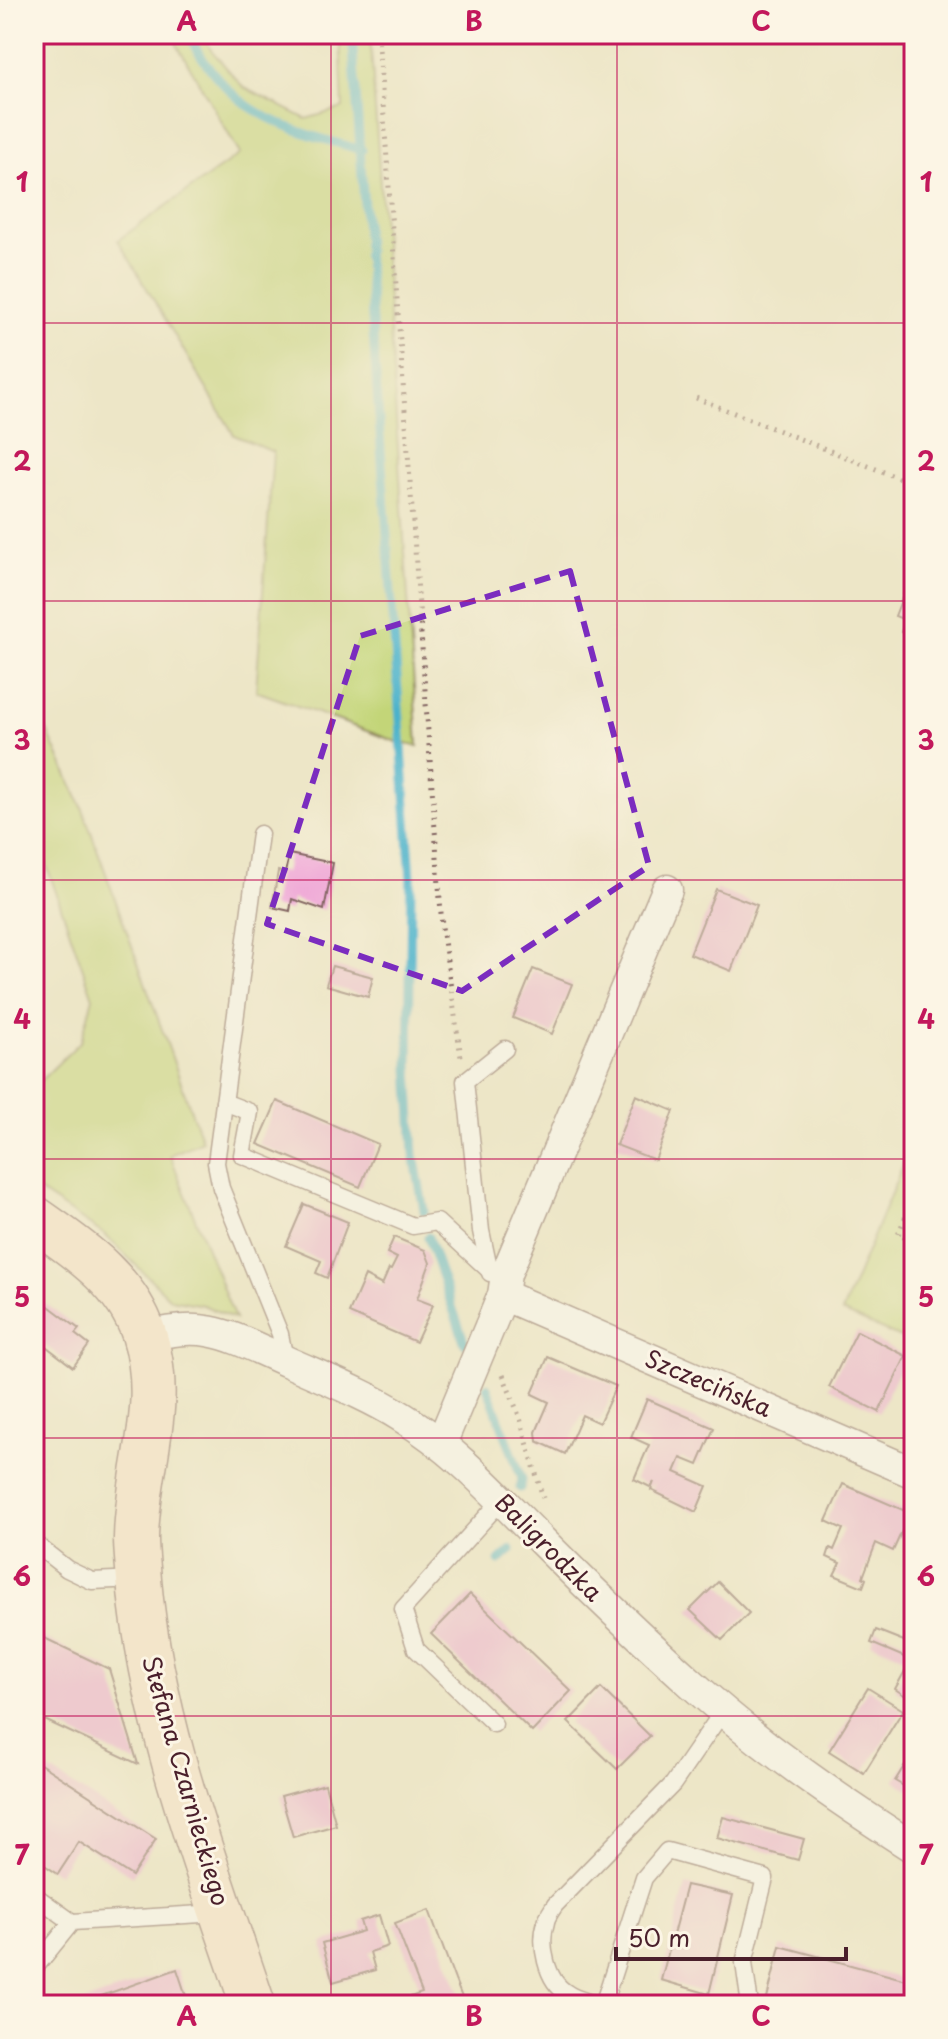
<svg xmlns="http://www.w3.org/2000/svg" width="948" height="2039" font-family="'Playpen Sans',sans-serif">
<rect width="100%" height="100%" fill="#fcf5e5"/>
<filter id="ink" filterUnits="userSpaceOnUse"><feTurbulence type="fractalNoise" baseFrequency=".0125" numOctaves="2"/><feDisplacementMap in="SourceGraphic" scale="16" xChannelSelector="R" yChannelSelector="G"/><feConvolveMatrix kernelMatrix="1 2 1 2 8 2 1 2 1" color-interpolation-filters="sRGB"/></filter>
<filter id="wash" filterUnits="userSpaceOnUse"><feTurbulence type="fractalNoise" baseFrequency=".006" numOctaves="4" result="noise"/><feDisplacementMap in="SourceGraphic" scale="32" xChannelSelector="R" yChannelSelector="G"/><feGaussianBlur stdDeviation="1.8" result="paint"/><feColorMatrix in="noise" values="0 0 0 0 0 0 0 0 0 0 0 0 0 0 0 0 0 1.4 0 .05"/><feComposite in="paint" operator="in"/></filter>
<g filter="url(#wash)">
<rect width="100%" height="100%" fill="#ede6c7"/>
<!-- green -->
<g fill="#c3d578" stroke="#867a52" stroke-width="2">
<path d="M171 34H202L212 51 243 87 306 119 343 108 340 34H370L418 746 400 743 256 691 273 452 234 435 118 240 240 154Z"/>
<path d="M34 702 82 807 202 1141 170 1155 235 1319 203 1305 171 1299 105 1235 34 1188V1087L81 1041 93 998 34 829Z"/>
<path d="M914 1138V1344L842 1312Z"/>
</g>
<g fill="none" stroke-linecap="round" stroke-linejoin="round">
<!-- stream -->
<g stroke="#4cb2cb" stroke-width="9">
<path d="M188 34C231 114 279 127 362 150"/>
<path d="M352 34 411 878 409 1069 414 1154 424 1211"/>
<path d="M428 1237 465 1344"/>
<path d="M487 1387 522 1479 520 1488"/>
<path d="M499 1561 511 1550"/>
</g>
</g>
<g id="blocks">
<!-- building -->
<g fill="#efa8d7">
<path d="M914 567V637L901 632 905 620 895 616Z"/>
<path d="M289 854 333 863 324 910 292 899 290 911 272 907 278 871 285 873Z"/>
<path d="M716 889 757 905 731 971 690 954Z"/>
<path d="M332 966 373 977 368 997 326 985Z"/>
<path d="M533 969 572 984 552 1034 513 1018Z"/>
<path d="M636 1095 674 1111 655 1160 616 1145Z"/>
<path d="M277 1101 378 1144 360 1187 258 1144Z"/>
<path d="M304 1204 348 1222 327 1278 316 1273 321 1261 286 1246Z"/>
<path d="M394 1237 425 1250 430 1263 417 1299 433 1305 416 1342 349 1313 365 1276 382 1285 389 1269 391 1270 397 1258 387 1253Z"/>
<path d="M34 1295 79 1329 75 1334 89 1345 73 1367 34 1337Z"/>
<path d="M857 1331 906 1356 879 1412 829 1387Z"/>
<path d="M548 1357 616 1386 599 1423 582 1415 565 1454 537 1441 536 1432 549 1402 532 1394Z"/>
<path d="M647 1399 714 1428 698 1465 681 1458 675 1472 707 1486 696 1512 651 1490 654 1482 650 1487 634 1479 649 1445 631 1437Z"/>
<path d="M843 1484 910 1513 893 1551 876 1543 863 1577 866 1579 863 1587 834 1575 840 1563 827 1557 830 1548 834 1550 843 1529 826 1521Z"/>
<path d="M718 1582 749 1613 722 1640 690 1610Z"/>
<path d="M470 1594 571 1691 532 1732 431 1634Z"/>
<path d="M876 1630 914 1645 912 1700 895 1689 911 1660 871 1643Z"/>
<path d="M34 1633 109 1669 138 1764 34 1715Z"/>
<path d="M601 1688 650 1736 617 1769 568 1722Z"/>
<path d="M868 1688 903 1710 864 1773 829 1751Z"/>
<path d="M914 1750V1792L895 1781Z"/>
<path d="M34 1760 156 1839 132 1876 79 1842 58 1874 34 1858Z"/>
<path d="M325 1784 336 1825 293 1837 281 1796Z"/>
<path d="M723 1817 804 1839 798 1860 717 1838Z"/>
<path d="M686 1885 733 1895 709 1994 661 1980Z"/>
<path d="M429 1910 455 1980 465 2005H403L401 2000 422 1993 395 1923Z"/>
<path d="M379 1915 388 1946 370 1952 375 1970 333 1982 322 1943 363 1931 360 1921Z"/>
<path d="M780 1946 914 1982V2005H778L766 2002Z"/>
<path d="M177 1969 189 2005H76Z"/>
</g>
</g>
</g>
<g filter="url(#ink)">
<use href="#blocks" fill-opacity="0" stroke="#836562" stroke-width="2"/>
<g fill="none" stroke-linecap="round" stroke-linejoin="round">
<defs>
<g id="lane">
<path d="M260 834 216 1163 221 1188 280 1334 285 1360"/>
<path d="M224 1102 250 1112 242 1155 413 1226 437 1222 488 1269"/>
<path d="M490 1273 481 1231 465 1081 505 1049"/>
<path d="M34 1543 67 1569 92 1581 137 1579"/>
<path d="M494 1724 416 1649 403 1609 501 1501"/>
<path d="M34 1895 72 1922"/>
<path d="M34 1969 72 1922 218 1913"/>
<path d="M597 2005C587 2001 575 1999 567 1993 546 1981 539 1944 546 1922 547 1916 552 1910 555 1905L673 1784 723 1711"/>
<path d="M603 2005 644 1878 667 1851 765 1878 744 1963 750 2005"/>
</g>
<g id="street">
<path d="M503 1295 506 1274 667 890"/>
<path d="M145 1337C208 1319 231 1337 288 1362 326 1379 367 1395 402 1417 455 1449 499 1498 542 1541 591 1590 640 1637 691 1683 762 1747 834 1797 914 1848"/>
<path d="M441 1444 503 1295 914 1473"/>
</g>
<path id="secondary" d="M34 1218C78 1249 126 1280 144 1334 167 1405 137 1468 136 1538 136 1552 138 1566 139 1580 152 1726 207 1867 253 2005"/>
</defs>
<!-- lane casing -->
<use href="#lane" stroke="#836562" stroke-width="19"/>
<!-- street casing -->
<use href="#street" stroke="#836562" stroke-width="33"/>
<!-- secondary casing -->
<use href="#secondary" stroke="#836562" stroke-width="47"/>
<!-- path -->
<g stroke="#836562" stroke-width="5" stroke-dasharray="2 6" stroke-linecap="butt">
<path d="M378 34 442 927 461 1057"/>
<path d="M696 398 914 484"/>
<path d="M914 1195 898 1235 914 1241"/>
<path d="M503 1375 520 1418 543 1498"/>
</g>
<!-- lane -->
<use href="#lane" stroke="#fff" stroke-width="16"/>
<!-- street -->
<use href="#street" stroke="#fff" stroke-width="30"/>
<!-- secondary -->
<use href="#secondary" stroke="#fbe5cf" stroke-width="44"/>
</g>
</g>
<!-- marked area -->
<path d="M0 0H948V2039H0ZM570 571 649 866 462 991 267 924 360 636Z" fill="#ede6c7" fill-opacity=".55" fill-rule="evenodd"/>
<path fill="none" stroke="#7b2cbf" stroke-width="6" stroke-dasharray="16 10" stroke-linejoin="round" d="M570 571 649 866 462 991 267 924 360 636Z"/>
<!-- grid -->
<path fill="none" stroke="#c2185b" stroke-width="2" stroke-opacity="0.55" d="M331 34V2005M617 34V2005M34 323H914M34 601H914M34 880H914M34 1159H914M34 1438H914M34 1716H914"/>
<g text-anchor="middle" stroke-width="6" stroke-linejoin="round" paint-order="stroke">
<!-- street labels -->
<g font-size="24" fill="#4a1f2b" stroke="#fcf5e5">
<text transform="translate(708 1384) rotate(23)" y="8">Szczecińska</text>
<text transform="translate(548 1548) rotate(45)" y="8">Baligrodzka</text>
<text transform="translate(185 1781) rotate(74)" y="8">Stefana Czarnieckiego</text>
</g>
</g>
<!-- margin -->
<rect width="948" height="2039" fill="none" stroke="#fcf5e5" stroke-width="88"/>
<!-- scale -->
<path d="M616 1947v12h230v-12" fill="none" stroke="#4a1f2b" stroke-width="4"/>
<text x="628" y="1947" font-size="24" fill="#4a1f2b" stroke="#fcf5e5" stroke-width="6" paint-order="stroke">50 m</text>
<rect x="44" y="44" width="860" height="1951" fill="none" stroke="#c2185b" stroke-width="3"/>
<g font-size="26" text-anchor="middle" font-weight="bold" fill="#c2185b">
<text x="187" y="31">A</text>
<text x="474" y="31">B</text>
<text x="761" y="31">C</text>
<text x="22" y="192">1</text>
<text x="926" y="192">1</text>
<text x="22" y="471">2</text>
<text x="926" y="471">2</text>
<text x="22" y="750">3</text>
<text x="926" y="750">3</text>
<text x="22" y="1029">4</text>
<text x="926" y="1029">4</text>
<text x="22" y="1307">5</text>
<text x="926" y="1307">5</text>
<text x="22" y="1586">6</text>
<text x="926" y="1586">6</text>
<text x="22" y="1865">7</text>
<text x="926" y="1865">7</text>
<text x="187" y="2026">A</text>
<text x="474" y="2026">B</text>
<text x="761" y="2026">C</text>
</g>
</svg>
